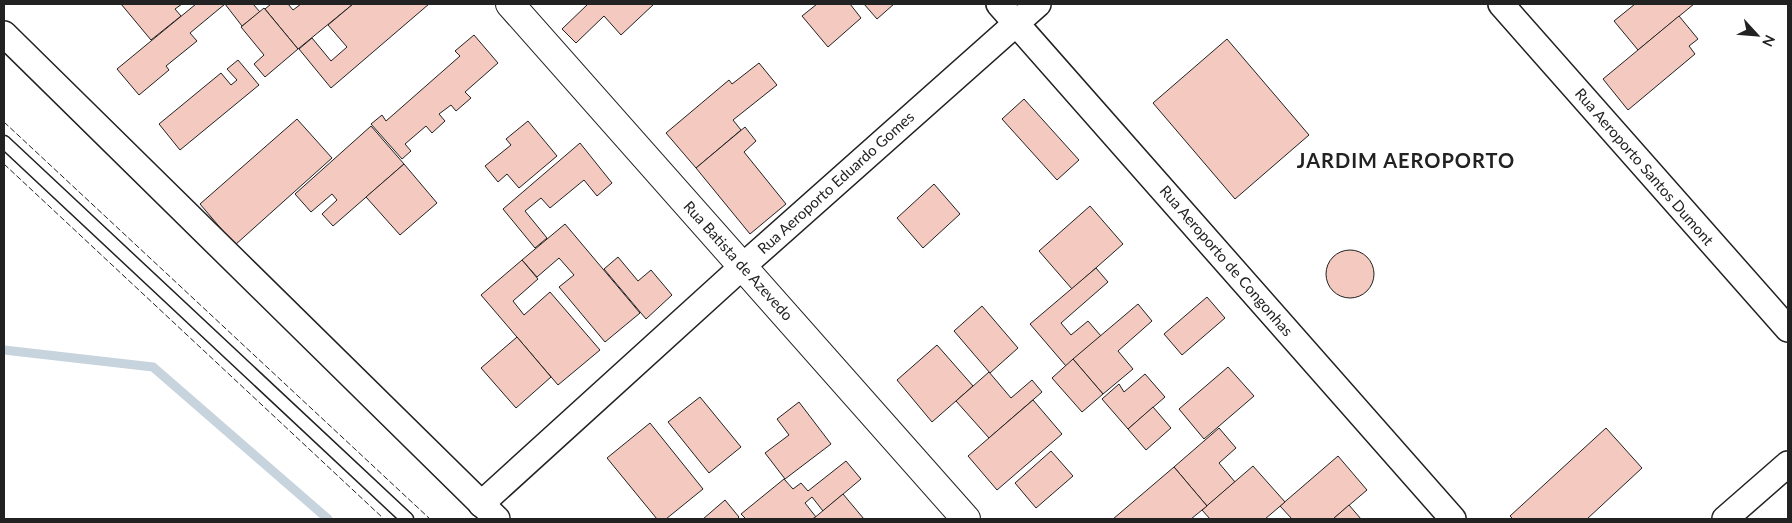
<svg xmlns="http://www.w3.org/2000/svg" width="1792" height="523" font-family="Lato,sans-serif">
<rect width="100%" height="100%" fill="#fff"/>
<g fill="none" stroke-linecap="round" stroke-linejoin="round">
<!-- stream -->
<path stroke="#c7d3dd" stroke-width="9" d="M4 350 153 367 328 519"/>
</g>
<!-- building -->
<g fill="#f3c9c0" stroke="#222">
<path d="M121 4H182L175 9 181 16 151 40Z"/>
<path d="M196 4H253L260 12 242 26 225 4 190 33 197 41 166 66 169 70 139 95 117 69Z"/>
<path d="M271 4H288L293 10 301 4H353L298 49 265 9Z"/>
<path d="M353 4H429L331 88 299 49 312 38 331 61 347 47 328 25Z"/>
<path d="M588 4H654L621 35 604 16 576 43 562 29Z"/>
<path d="M817 4H850L861 18 828 47 802 16Z"/>
<path d="M864 4H894L877 19Z"/>
<path d="M1635 4H1694L1638 50 1614 21Z"/>
<path d="M264 8 298 49 265 77 254 64 264 55 241 27Z"/>
<path d="M1679 16 1698 39 1689 46 1695 54 1628 110 1603 79Z"/>
<path d="M474 35 498 63 465 92 471 98 456 111 451 105 439 114 445 121 432 133 426 126 405 144 411 151 402 159 371 124 382 115 386 121 460 56 455 51Z"/>
<path d="M1227 39 1309 135 1235 199 1153 103Z"/>
<path d="M238 60 259 85 180 150 159 124 221 73 231 85 237 80 227 69Z"/>
<path d="M759 63 777 85 733 120 741 130 696 168 666 133 729 80 732 84Z"/>
<path d="M1024 99 1079 160 1057 180 1002 119Z"/>
<path d="M297 119 332 158 235 245 200 204Z"/>
<path d="M528 121 557 156 519 188 507 174 498 182 485 166 511 145 506 139Z"/>
<path d="M371 126 404 164 333 226 322 214 337 200 332 194 311 212 295 194Z"/>
<path d="M745 127 756 141 744 152 786 204 750 234 696 168Z"/>
<path d="M580 143 612 183 597 196 584 180 550 208 541 198 525 211 547 238 535 248 503 209Z"/>
<path d="M404 164 437 203 400 235 366 197Z"/>
<path d="M934 184 960 214 923 248 897 218Z"/>
<path d="M1090 206 1123 244 1072 289 1039 251Z"/>
<path d="M565 224 640 313 605 342 559 287 574 275 559 258 537 277 522 260Z"/>
<circle cx="1350" cy="274" r="24"/>
<path d="M618 257 638 281 651 270 672 295 646 319 604 269Z"/>
<path d="M522 260 538 279 513 301 524 315 550 292 600 350 558 385 481 295Z"/>
<path d="M1096 268 1108 282 1061 323 1071 335 1088 321 1101 336 1066 366 1030 324Z"/>
<path d="M1207 297 1225 318 1182 355 1164 334Z"/>
<path d="M1138 304 1152 321 1118 351 1133 369 1103 394 1073 359Z"/>
<path d="M982 306 1018 348 990 373 954 331Z"/>
<path d="M517 337 551 377 516 408 481 368Z"/>
<path d="M937 345 973 386 932 422 897 380Z"/>
<path d="M1073 359 1103 394 1082 412 1052 378Z"/>
<path d="M1228 367 1254 396 1204 439 1179 409Z"/>
<path d="M989 372 1011 398 1032 380 1042 392 989 438 956 401Z"/>
<path d="M1145 374 1165 397 1128 429 1102 399 1119 384 1124 392Z"/>
<path d="M700 397 741 447 709 473 668 422Z"/>
<path d="M1033 400 1062 434 997 490 968 456Z"/>
<path d="M799 402 831 444 785 479 765 453 789 435 777 419Z"/>
<path d="M1153 407 1171 428 1146 450 1128 429Z"/>
<path d="M650 423 703 489 666 519H657L607 458Z"/>
<path d="M1219 428 1236 448 1219 463 1235 482 1207 506 1174 467Z"/>
<path d="M1606 428 1642 468 1587 519H1513L1510 516Z"/>
<path d="M1051 451 1073 476 1036 508 1015 483Z"/>
<path d="M1338 456 1367 490 1333 519H1292L1280 506Z"/>
<path d="M846 461 861 479 823 511 812 497 805 503 816 517 812 519H746L741 514 784 479 793 489 801 483 808 491Z"/>
<path d="M1253 466 1285 502 1265 519H1210L1202 510Z"/>
<path d="M1174 467 1207 506 1202 510 1191 519H1113Z"/>
<path d="M843 494 864 519H813Z"/>
<path d="M725 500 739 517 737 519H703Z"/>
<path d="M1349 505 1361 519H1333Z"/>
</g>
<g fill="none" stroke-linecap="round" stroke-linejoin="round">
<defs>
<path id="lane" d="M4 142 407 519"/>
<g id="street">
<path d="M999 4 1453 519"/>
<path d="M1501 4 1788 329"/>
<path d="M4 34 497 519"/>
<path d="M481 504 743 266 1038 4"/>
<path d="M1725 519 1788 464"/>
</g>
<path id="secondary" d="M510 4 966 519"/>
</defs>
<!-- lane casing -->
<use href="#lane" stroke="#222" stroke-width="15"/>
<!-- street casing -->
<use href="#street" stroke="#222" stroke-width="28"/>
<!-- secondary casing -->
<use href="#secondary" stroke="#222" stroke-width="30"/>
<!-- lane -->
<use href="#lane" stroke="#fff" stroke-width="12"/>
<!-- street -->
<use href="#street" stroke="#fff" stroke-width="25"/>
<!-- secondary -->
<use href="#secondary" stroke="#fff" stroke-width="28"/>
<!-- fence -->
<g stroke="#222" stroke-width="1" stroke-dasharray="6 2.5" stroke-linecap="butt">
<path d="M4 122 430 519"/>
<path d="M4 164 384 519"/>
</g>
</g>
<g text-anchor="middle" stroke-width="4" stroke-linejoin="round" paint-order="stroke">
<!-- street labels -->
<g font-size="15" fill="#222" stroke="#fff">
<text transform="translate(1644 167) rotate(49)" y="5">Rua Aeroporto Santos Dumont</text>
<text transform="translate(836 183) rotate(-42)" y="5">Rua Aeroporto Eduardo Gomes</text>
<text transform="translate(738 261) rotate(48)" y="5">Rua Batista de Azevedo</text>
<text transform="translate(1226 261) rotate(49)" y="5">Rua Aeroporto de Congonhas</text>
</g>
<!-- district labels -->
<g font-size="20" font-weight="bold" letter-spacing="1" fill="#222" stroke="#fff">
<text x="1406" y="168">JARDIM AEROPORTO</text>
</g>
</g>
<!-- border -->
<rect width="1792" height="523" fill="none" stroke="#222222" stroke-width="10"/>
<!-- north arrow -->
<g transform="translate(1757 35) rotate(116)" stroke="#ffffff" stroke-width="4" paint-order="stroke">
<path d="M0-4L9 19L0 12L-9 19Z" fill="#222222"/>
<text y="-8" font-size="14" font-weight="bold" text-anchor="middle" fill="#222222">N</text>
</g>
</svg>
